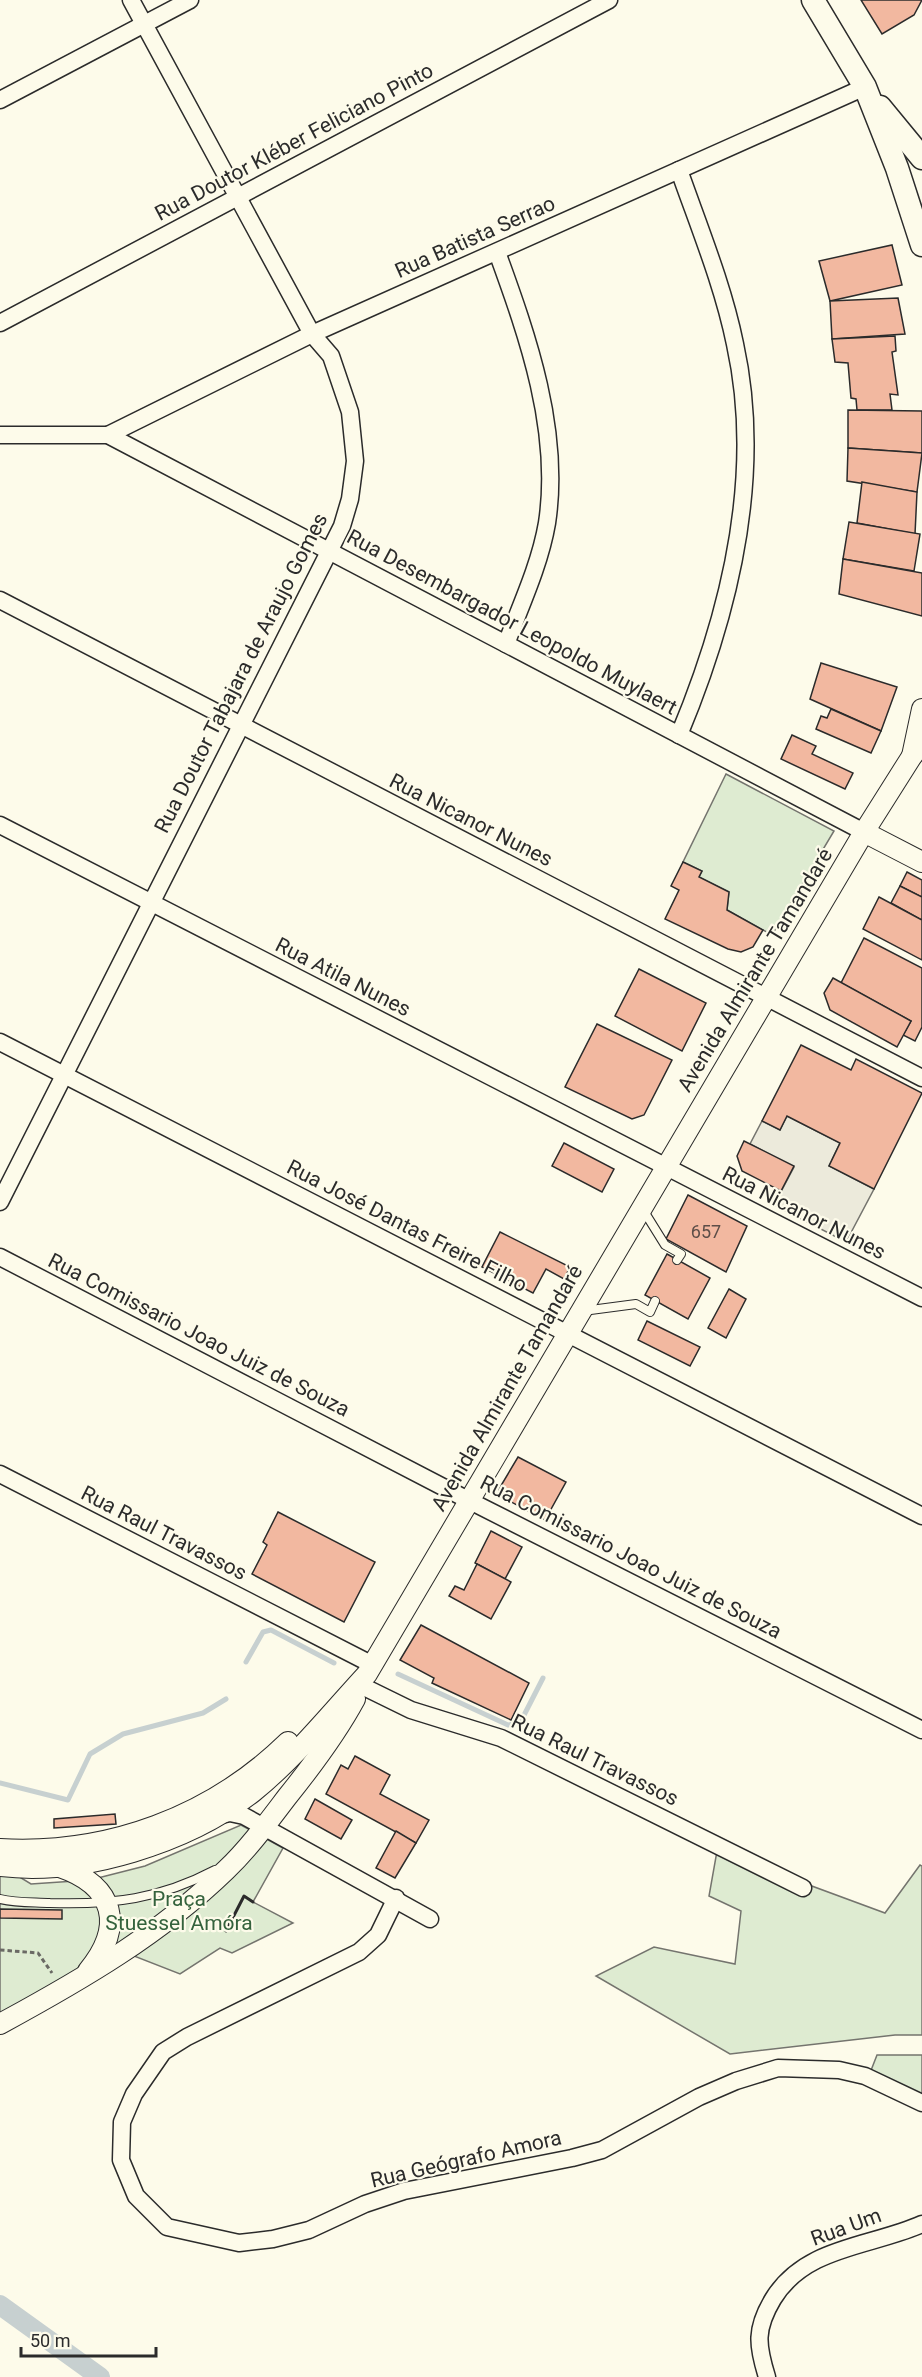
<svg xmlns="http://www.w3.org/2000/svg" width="922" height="2377" font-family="Roboto,sans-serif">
<rect width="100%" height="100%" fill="#fdfbea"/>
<!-- green -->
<g fill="#deebd1" stroke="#74746e" stroke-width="1.5">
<path d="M726 774 834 831 772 935 727 910 729 892 699 877 702 871 683 862Z"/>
<path d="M241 1825 283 1848 253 1902 293 1923 232 1953 220 1948 180 1974 124 1952 0 2024V1876H18L31 1884 90 1880 145 1866Z"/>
<path d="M717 1851 885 1913 920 1865 922 1866V2035H895L730 2054 596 1976 654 1947 735 1964 741 1911 709 1896Z"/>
<path d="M877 2055H922V2108L870 2073Z"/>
</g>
<!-- parking -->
<path fill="#eceadb" stroke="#74746e" stroke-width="1.5" d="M787 1116 840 1143 829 1166 874 1189 846 1242 774 1205 794 1167 750 1144 762 1121 780 1130Z"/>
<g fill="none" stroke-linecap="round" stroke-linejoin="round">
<!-- stream -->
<g stroke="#c7d0d0" stroke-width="5">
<path d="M246 1662 263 1632 271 1630 334 1663"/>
<path d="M398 1674 508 1725 520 1723 543 1678"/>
<path d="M0 1783 68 1800 90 1754 123 1734 203 1713 226 1699"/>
</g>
<!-- canal -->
<path stroke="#c7d0d0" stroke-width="20" d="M0 2305 100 2377"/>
</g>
<!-- building -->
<g fill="#f2b8a0" stroke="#2b2b2b" stroke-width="1.5">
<path d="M861 0H922L914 15 882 34Z"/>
<path d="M892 245 902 285 830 301 819 261Z"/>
<path d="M898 298 905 334 832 339 830 301Z"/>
<path d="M895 336 896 351 892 352 898 395 890 394 892 410H857L856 399 851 398 848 363 835 362 832 339Z"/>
<path d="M848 410 922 411V453L848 448Z"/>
<path d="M848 448 922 453 917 492 847 481Z"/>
<path d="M862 482 917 492 915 534 857 523Z"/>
<path d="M849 522 920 534 914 571 843 559Z"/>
<path d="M843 559 922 573V616L839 594Z"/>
<path d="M821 663 897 687 881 731 810 699Z"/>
<path d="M831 709 881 731 871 753 816 729 821 716 827 718Z"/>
<path d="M792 735 816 746 812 754 853 773 845 789 781 759Z"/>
<path d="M683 862 702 871 699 877 729 892 727 910 763 930 753 947 741 952 728 949 665 919 679 890 671 886Z"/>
<path d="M907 872 922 880V897L900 886Z"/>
<path d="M900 886 922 897V920L891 903Z"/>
<path d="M879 897 922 920V960L863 929Z"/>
<path d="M864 938 922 968V1027L915 1041 903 1035 911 1021 841 983Z"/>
<path d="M639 969 706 1003 682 1051 615 1016Z"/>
<path d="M833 978 911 1021 897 1047 830 1010 824 993Z"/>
<path d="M597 1024 672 1060 644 1115 632 1119 565 1087Z"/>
<path d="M801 1045 851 1070 856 1059 922 1093 874 1189 829 1166 840 1143 787 1116 780 1130 762 1121Z"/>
<path d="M744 1141 794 1166 781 1191 742 1171 737 1156Z"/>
<path d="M564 1143 614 1169 602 1192 552 1166Z"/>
<path d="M688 1195 747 1226 726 1272 666 1239Z"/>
<path d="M500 1232 570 1267 564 1279 546 1269 533 1293 482 1267Z"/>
<path d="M667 1254 710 1278 688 1319 645 1295Z"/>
<path d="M729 1289 746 1299 726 1338 708 1328Z"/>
<path d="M647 1321 700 1347 690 1366 638 1340Z"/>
<path d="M518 1457 566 1482 545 1520 500 1496 499 1489Z"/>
<path d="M278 1512 375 1562 344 1622 252 1574 267 1545 263 1542Z"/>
<path d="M491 1531 522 1547 505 1579 475 1563Z"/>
<path d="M477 1564 511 1582 491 1619 449 1596 455 1586 464 1590Z"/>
<path d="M421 1625 529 1683 511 1720 432 1683 434 1678 400 1660Z"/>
<path d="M355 1756 390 1775 380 1794 429 1820 416 1843 326 1794 341 1765 348 1769Z"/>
<path d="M315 1799 352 1820 341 1839 305 1819Z"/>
<path d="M115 1814 116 1824 54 1828V1819Z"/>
<path d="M396 1831 416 1843 395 1878 376 1868Z"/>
<path d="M0 1909 62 1910V1919L0 1918Z"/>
</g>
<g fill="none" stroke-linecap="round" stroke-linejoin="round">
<defs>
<g id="service">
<path d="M642 1208 665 1245 681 1254 677 1260"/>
<path d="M583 1311 636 1304 650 1312 655 1301"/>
<path d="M0 1899C16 1903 34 1902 50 1903 112 1905 160 1899 215 1870"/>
</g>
<g id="minor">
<path d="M0 100 190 0"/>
<path d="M497 252C528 337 561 431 547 523 540 564 521 605 506 644"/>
<path d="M0 323 609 0"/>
<path d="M0 435H108L864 832"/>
<path d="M108 435 312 334 865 87"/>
<path d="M0 600 922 1078"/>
<path d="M679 735C730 613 764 476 735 344 723 285 699 227 679 170"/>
<path d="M0 825 922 1298"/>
<path d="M0 1042 922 1516"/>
<path d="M0 1202 342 526 350 499 355 461 350 412 331 356 312 334 131 0"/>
<path d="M0 1257 470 1501 922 1730"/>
<path d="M0 1474 373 1665"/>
<path d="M362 1686 411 1710 501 1738 803 1888"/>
<path d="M216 1816 230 1813 244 1816 430 1919"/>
<path d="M396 1898 378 1935 359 1952 187 2037 163 2052 134 2094 122 2122 121 2160 136 2196 167 2227 239 2243 273 2239 309 2230 365 2204 404 2191 572 2158 602 2150 699 2097 736 2081 778 2068 839 2070 865 2076 922 2103"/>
<path d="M767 2377C757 2345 755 2329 773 2299 805 2246 871 2247 922 2224"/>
</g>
<g id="tertiary">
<path d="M912 756 922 709"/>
<path d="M864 832 922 862"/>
<path d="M0 1849C108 1855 211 1817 288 1742"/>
<path d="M0 1866C82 1876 188 1843 253 1792 295 1758 330 1714 367 1674L864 832 912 756 922 744"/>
<path d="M60 1867C115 1886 125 1926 88 1971"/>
<path d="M0 2024C81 1980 159 1935 226 1870 249 1848 268 1822 287 1797 312 1766 336 1734 355 1699"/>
</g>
<g id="secondary">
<path d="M813 0 865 87 897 168 922 245"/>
<path d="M880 107 922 158"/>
</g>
</defs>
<!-- service casing -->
<use href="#service" stroke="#2b2b2b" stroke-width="10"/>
<!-- minor casing -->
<use href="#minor" stroke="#2b2b2b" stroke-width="19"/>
<!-- tertiary casing -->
<use href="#tertiary" stroke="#2b2b2b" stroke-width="22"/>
<!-- secondary casing -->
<use href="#secondary" stroke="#2b2b2b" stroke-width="25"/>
<!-- path -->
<path stroke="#6a6964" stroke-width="3" stroke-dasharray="4.5 3" stroke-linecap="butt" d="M0 1950 38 1953 52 1973"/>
<!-- service -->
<use href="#service" stroke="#fdfbea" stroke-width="8"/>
<!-- minor -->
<use href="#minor" stroke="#fdfbea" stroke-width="16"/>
<!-- tertiary -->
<use href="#tertiary" stroke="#fdfbea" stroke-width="20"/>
<!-- secondary -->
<use href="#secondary" stroke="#fdfbea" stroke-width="22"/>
<!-- wall -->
<path stroke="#2b2b2b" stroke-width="3" d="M226 1931 244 1896 253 1902"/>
</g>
<g text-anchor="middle" stroke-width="4.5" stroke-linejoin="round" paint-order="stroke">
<!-- number labels -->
<g font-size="18" fill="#5d4e48">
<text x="706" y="1238">657</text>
</g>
<!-- street labels -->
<g font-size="21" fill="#2b2b2b" stroke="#fdfbea">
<text transform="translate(294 142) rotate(-28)" y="7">Rua Doutor Kléber Feliciano Pinto</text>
<text transform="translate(475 237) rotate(-24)" y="7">Rua Batista Serrao</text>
<text transform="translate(512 622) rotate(28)" y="7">Rua Desembargador Leopoldo Muylaert</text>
<text transform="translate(241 673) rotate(-63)" y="7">Rua Doutor Tabajara de Araujo Gomes</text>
<text transform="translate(471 820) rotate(27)" y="7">Rua Nicanor Nunes</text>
<text transform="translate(755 970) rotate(-59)" y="7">Avenida Almirante Tamandaré</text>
<text transform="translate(343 977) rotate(27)" y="7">Rua Atila Nunes</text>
<text transform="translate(804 1213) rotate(27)" y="7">Rua Nicanor Nunes</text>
<text transform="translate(407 1226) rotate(27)" y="7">Rua José Dantas Freire Filho</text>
<text transform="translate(199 1335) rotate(27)" y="7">Rua Comissario Joao Juiz de Souza</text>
<text transform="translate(507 1388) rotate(-60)" y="7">Avenida Almirante Tamandaré</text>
<text transform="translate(164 1533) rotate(27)" y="7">Rua Raul Travassos</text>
<text transform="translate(631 1557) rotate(27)" y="7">Rua Comissario Joao Juiz de Souza</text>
<text transform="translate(595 1760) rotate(26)" y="7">Rua Raul Travassos</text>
<text transform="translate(466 2159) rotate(-13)" y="7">Rua Geógrafo Amora</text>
<text transform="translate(846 2227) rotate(-20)" y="7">Rua Um</text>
</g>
<!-- park labels -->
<g font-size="21" fill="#34623c" stroke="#fdfbea">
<text x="179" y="1906">Praça<tspan x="179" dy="24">Stuessel Amóra</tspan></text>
</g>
</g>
<!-- scale -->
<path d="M21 2347v9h135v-9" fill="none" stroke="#2b2b2b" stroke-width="3"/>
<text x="30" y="2347" font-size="18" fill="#2b2b2b" stroke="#fdfbea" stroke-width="4.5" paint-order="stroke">50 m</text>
</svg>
